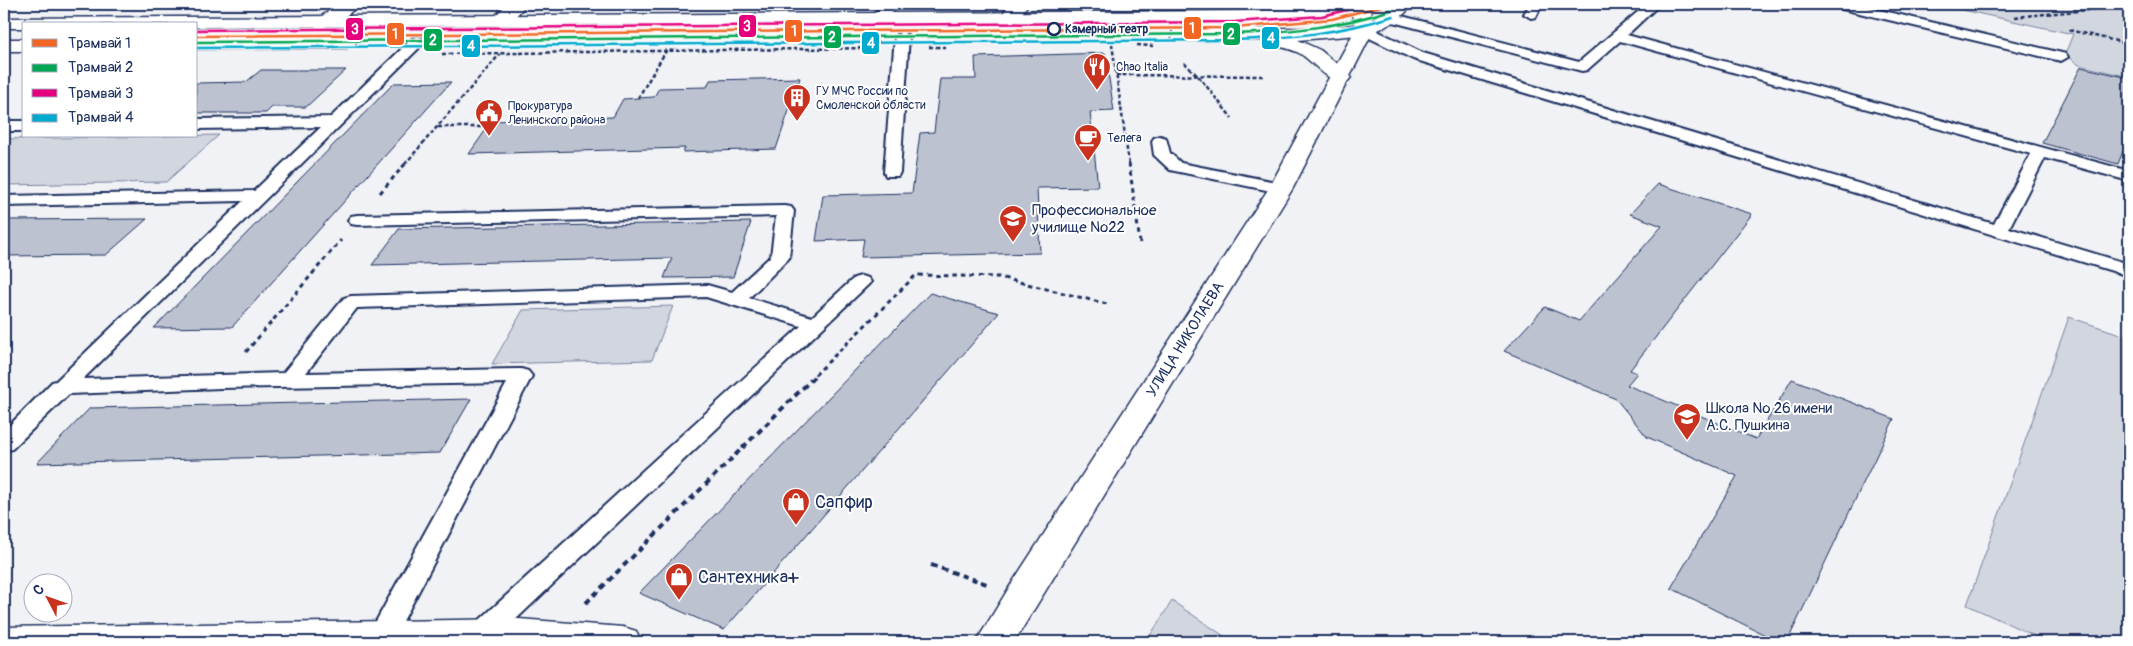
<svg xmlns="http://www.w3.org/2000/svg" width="2133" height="646" font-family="Pangolin,sans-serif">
<rect width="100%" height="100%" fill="#f1f2f5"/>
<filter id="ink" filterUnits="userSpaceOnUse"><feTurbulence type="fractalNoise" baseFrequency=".02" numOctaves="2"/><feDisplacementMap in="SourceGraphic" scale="10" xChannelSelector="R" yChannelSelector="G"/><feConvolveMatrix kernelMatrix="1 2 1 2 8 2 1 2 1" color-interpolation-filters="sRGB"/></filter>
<g filter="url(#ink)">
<!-- green -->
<g fill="#d2d6df" stroke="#76829e">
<path d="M1935 4H2129V77L2079 65 2065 54 2073 34Z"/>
<path d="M219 135 166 182 4 185V139Z"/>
<path d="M673 306 652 360 492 364 523 310Z"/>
<path d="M2069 317 2129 337V642H2048L1967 605Z"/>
<path d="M1172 601 1233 642H1146Z"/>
</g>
<!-- building -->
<g fill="#bcc2d0" stroke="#1b2f5e">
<path d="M1105 53 1114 111 1090 112 1098 187 1037 188 1040 253 861 257 864 239 816 241 823 195 912 193 920 133 934 132 940 79H976L975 57Z"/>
<path d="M2081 67 2129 78V136L2118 164 2042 143Z"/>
<path d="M261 70H346L306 107H272L266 113H196V83L246 82Z"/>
<path d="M800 78 776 149 683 152 685 148 469 154 492 121 613 117 623 99 654 97 659 88 707 87 710 80Z"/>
<path d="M451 82 232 327 154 328 394 83Z"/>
<path d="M1658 184 1752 214 1630 370 1637 373 1627 385 1756 439 1792 379 1894 419 1787 642H1779L1671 588 1737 476 1647 437 1616 399 1504 351 1545 307 1579 321 1662 226 1630 214Z"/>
<path d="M147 219 106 255 4 256V220Z"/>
<path d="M751 222 733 277 664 278 672 258 372 265 399 229Z"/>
<path d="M930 293 999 313 724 630 639 593Z"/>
<path d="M471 399 440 453 37 463 90 408Z"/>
</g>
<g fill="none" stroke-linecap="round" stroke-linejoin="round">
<defs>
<g id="lane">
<path d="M887 4H901L880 22H870L868 19 870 16Z"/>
<path d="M1530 4H1542L1536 17 1531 18 1524 14Z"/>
<path d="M1647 4H1660L1627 35 2129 171V181L2045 158 2009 228 2129 264V276L1413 59 1359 33 1357 30 1364 26 1369 27 1423 53 1994 224 2031 154 1620 41 1587 70 1582 71 1385 20 1383 17 1390 13 1579 62Z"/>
<path d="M1833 4H1854L2066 54 2068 57 2061 61 1834 7Z"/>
<path d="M902 32 909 36 900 172 898 176H886L884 172 895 36Z"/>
<path d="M418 37 423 38 425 41 423 44 83 379 283 373 344 298 351 296 707 285 732 292 771 256 776 216 357 225 351 224 348 220 351 216 357 215 785 206 791 207 794 211 789 258 749 298 812 317 854 278 861 276 868 278 871 282 492 642H472L468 635 472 627 801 326 706 297 357 308 306 373 521 369 528 371 532 376 392 642H372L368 636 507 383 221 388 69 394 12 449 4 452V431L52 382 56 381 243 201 4 206V196L254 191 321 127 196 129V119L331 117 413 38Z"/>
<rect x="4" y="121" width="20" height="10"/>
<path d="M1160 136 1166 138 1170 153 1181 163 1281 183 1287 184 1289 188 1287 192 1281 193 1170 170 1154 155 1152 141 1154 138Z"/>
</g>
<g id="street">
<path d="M338 4H358C350 15 329 30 316 27L313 23Z"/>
<path d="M507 4H526C518 15 506 28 493 25L490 21Z"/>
<path d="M1010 4H1028C1021 15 1016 25 1002 22L999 18Z"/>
<path d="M519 619 623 627 636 631 642 642H4V627Z"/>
</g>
<g id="secondary">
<path d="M1329 4H1367L1364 8 1358 9 1307 18 1232 21 196 27V24H24V28H4V18L1232 11 1307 8Z"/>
<path d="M1364 24 1371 26 1373 30 1371 34 1298 40 1320 50 1348 73 1351 77 1348 81C1329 86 1315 62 1299 53 1291 49 1282 47 1273 45L1271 40 1180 41 1173 39 1171 35 1173 31 1180 29 1307 28Z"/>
<path d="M347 36 354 38 356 42 354 46 347 48 196 49V37Z"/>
<rect x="4" y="39" width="20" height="12"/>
</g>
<path id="primary" d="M1352 4H1370L1372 19C1391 10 1392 3 1415 4L1396 21 1372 33 1293 188 1014 642H976L1010 586 1269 188 1355 30Z"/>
</defs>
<!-- lane casing -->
<use href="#lane" stroke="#1b2f5e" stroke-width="4"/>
<!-- street casing -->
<use href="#street" stroke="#1b2f5e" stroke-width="3"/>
<!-- secondary casing -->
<use href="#secondary" stroke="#1b2f5e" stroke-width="3"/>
<!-- primary casing -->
<use href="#primary" stroke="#1b2f5e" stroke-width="3"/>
<!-- path-far2 -->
<g stroke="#1b2f5e" stroke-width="2.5" stroke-dasharray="4 2.5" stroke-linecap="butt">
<path d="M2015 17 2129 6"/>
<path d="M2069 30 2129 44"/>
<path d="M1112 44 1129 164"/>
<path d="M1137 45 1153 46"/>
<path d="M929 47H948"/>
<path d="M442 54 873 48"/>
<path d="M1184 63 1199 77 1232 118"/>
<path d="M1116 75 1265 76"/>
<path d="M638 98 666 51"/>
<path d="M438 127H488"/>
<path d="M405 164 500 54"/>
</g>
<!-- path-far1 -->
<g stroke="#1b2f5e" stroke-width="3" stroke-dasharray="4.5 4" stroke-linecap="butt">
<path d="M1129 163 1140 243"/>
<path d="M380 193 406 163"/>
<path d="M246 352 341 240"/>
<path d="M815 375 916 275 999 277 1107 304"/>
</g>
<!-- path -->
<g stroke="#1b2f5e" stroke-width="4" stroke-dasharray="6 4.5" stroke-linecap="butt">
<path d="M931 565 987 584"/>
<path d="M586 603 817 374"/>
</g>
<!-- lane -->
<use href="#lane" fill="#fff" fill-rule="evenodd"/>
<!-- street -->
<use href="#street" fill="#fff" fill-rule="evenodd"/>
<!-- secondary -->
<use href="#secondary" fill="#fff" fill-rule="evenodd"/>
<!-- primary -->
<use href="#primary" fill="#fff" fill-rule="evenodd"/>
<defs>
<path id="tram-1" d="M196 36 1235 28 1332 19 1389 4"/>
<path id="tram-2" d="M196 42 1235 34C1289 32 1340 27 1391 10"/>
<path id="tram-3" d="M196 30 1235 22 1322 16 1372 4"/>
<path id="tram-4" d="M196 48 1235 40C1289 38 1341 33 1393 16"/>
</defs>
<!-- tram-1 casing -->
<use href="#tram-1" stroke="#fff" stroke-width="5"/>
<!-- tram-2 casing -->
<use href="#tram-2" stroke="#fff" stroke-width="5"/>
<!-- tram-3 casing -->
<use href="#tram-3" stroke="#fff" stroke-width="5"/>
<!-- tram-4 casing -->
<use href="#tram-4" stroke="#fff" stroke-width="5"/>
<!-- tram-1 -->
<use href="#tram-1" stroke="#f26522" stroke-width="2.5"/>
<!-- tram-2 -->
<use href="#tram-2" stroke="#00a651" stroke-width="2.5"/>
<!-- tram-3 -->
<use href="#tram-3" stroke="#e5007d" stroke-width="2.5"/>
<!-- tram-4 -->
<use href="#tram-4" stroke="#00a9ce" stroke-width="2.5"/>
</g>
</g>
<!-- icons -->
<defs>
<symbol id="restaurant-pin" viewBox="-11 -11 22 30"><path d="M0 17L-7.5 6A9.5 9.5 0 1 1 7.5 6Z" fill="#c8321e" stroke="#fff"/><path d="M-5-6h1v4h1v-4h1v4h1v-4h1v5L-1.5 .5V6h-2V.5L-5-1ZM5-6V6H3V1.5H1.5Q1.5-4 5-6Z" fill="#fff"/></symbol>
<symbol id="building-pin" viewBox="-11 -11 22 30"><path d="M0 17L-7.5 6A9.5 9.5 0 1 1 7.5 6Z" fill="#c8321e" stroke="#fff"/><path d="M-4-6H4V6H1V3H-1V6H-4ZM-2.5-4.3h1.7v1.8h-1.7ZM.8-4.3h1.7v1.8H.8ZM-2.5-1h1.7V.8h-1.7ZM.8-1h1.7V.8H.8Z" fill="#fff"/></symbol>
<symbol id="civic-pin" viewBox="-11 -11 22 30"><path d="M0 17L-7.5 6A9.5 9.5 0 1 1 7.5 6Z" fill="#c8321e" stroke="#fff"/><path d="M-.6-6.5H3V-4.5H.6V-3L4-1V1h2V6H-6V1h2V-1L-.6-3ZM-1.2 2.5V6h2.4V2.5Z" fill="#fff"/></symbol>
<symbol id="cafe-pin" viewBox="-11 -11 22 30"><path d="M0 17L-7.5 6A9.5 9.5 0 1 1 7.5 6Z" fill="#c8321e" stroke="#fff"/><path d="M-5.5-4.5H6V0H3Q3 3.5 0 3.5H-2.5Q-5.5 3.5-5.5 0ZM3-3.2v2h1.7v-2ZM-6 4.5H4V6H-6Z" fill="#fff"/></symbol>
<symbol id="university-pin" viewBox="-11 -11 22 30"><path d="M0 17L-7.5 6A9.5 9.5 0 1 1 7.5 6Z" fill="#c8321e" stroke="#fff"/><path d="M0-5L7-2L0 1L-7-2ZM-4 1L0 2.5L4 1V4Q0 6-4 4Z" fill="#fff"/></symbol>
<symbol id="school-pin" viewBox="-11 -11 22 30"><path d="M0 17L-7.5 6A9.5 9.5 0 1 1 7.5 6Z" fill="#c8321e" stroke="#fff"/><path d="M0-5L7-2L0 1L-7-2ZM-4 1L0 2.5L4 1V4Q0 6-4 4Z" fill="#fff"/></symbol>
<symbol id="shop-pin" viewBox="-11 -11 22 30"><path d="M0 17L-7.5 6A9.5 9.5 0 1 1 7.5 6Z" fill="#c8321e" stroke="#fff"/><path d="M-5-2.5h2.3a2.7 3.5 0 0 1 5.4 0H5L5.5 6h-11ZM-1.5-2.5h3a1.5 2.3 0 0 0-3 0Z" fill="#fff"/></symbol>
</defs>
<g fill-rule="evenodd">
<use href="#restaurant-pin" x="1081" y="51" width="32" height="43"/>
<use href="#building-pin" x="781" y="82" width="32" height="43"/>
<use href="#civic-pin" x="473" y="97" width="32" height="43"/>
<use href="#cafe-pin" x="1072" y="122" width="32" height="43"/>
<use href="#university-pin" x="997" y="203" width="32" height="43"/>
<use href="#school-pin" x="1671" y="401" width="32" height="43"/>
<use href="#shop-pin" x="780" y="486" width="32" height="43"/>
<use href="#shop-pin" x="663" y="561" width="32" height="43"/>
</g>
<!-- markers -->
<circle fill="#fff" stroke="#1b2f5e" stroke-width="2.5" cx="1054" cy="29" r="6"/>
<g text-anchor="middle" stroke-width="4" stroke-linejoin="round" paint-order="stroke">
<!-- far-stop labels -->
<g font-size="12" font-weight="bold" fill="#1b2f5e" stroke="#fff" text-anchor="start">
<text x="1065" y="33">Камерный театр</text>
</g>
<!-- far-poi labels -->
<g font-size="12" fill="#1b2f5e" stroke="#fff" text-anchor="start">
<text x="1116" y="71">Chao Italia</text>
<text x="816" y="95">ГУ МЧС России по<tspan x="816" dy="14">Смоленской области</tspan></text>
<text x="508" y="110">Прокуратура<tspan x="508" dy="14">Ленинского района</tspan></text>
<text x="1107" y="142">Телега</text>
</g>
<!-- poi labels -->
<g font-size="15" fill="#1b2f5e" stroke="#fff" text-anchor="start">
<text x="1032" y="215">Профессиональное<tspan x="1032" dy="17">училище №22</tspan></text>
<text x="1706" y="413">Школа № 26 имени<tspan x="1706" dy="17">А.С. Пушкина</tspan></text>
</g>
<!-- street labels -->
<g font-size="15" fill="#1b2f5e" stroke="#fff">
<text transform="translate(1185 339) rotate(-58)" y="5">УЛИЦА НИКОЛАЕВА</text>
</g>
<!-- near-poi labels -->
<g font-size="18" fill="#1b2f5e" stroke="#fff" text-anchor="start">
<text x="815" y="508">Сапфир</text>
<text x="698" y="583">Сантехника+</text>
</g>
</g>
<g stroke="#fff" stroke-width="2">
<rect x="738" y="14" width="19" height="24" rx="5" fill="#e5007d"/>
<rect x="1183" y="16" width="19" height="24" rx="5" fill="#f26522"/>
<rect x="345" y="17" width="19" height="24" rx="5" fill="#e5007d"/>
<rect x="784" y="19" width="19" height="24" rx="5" fill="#f26522"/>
<rect x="1222" y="22" width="19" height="24" rx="5" fill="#00a651"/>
<rect x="386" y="22" width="19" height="24" rx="5" fill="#f26522"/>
<rect x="823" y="25" width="19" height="24" rx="5" fill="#00a651"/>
<rect x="1261" y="26" width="19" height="24" rx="5" fill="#00a9ce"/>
<rect x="423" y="28" width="20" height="24" rx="5" fill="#00a651"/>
<rect x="861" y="31" width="19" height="24" rx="5" fill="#00a9ce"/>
<rect x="461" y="34" width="20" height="24" rx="5" fill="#00a9ce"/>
</g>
<g font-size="14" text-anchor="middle" font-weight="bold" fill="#fff">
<text x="747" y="31">3</text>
<text x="1192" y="33">1</text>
<text x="355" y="34">3</text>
<text x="794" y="36">1</text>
<text x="1231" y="39">2</text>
<text x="395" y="39">1</text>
<text x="832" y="42">2</text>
<text x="1271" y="43">4</text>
<text x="433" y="45">2</text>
<text x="871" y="48">4</text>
<text x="471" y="51">4</text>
</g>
<!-- margin -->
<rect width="2133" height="646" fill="none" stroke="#fff" stroke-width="20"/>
<rect x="10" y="10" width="2113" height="626" fill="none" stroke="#1b2f5e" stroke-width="2" filter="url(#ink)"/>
<!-- legend -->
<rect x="22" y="22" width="175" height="115" fill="#ffffff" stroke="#a4acbf"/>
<rect x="32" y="39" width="25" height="8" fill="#f26522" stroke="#a4acbf"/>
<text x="68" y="48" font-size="15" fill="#1b2f5e">Трамвай 1</text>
<rect x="32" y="64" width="25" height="8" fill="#00a651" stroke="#a4acbf"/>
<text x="68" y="72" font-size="15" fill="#1b2f5e">Трамвай 2</text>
<rect x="32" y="89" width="25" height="8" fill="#e5007d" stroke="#a4acbf"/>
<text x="68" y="98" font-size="15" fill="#1b2f5e">Трамвай 3</text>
<rect x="32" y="114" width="25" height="8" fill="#00a9ce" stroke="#a4acbf"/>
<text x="68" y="122" font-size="15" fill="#1b2f5e">Трамвай 4</text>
<!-- north arrow -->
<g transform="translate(48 598) rotate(311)"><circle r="24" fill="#ffffff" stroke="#a4acbf"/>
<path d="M0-4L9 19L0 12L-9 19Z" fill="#c8321e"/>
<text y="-8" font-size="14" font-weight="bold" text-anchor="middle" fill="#1b2f5e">С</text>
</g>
</svg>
